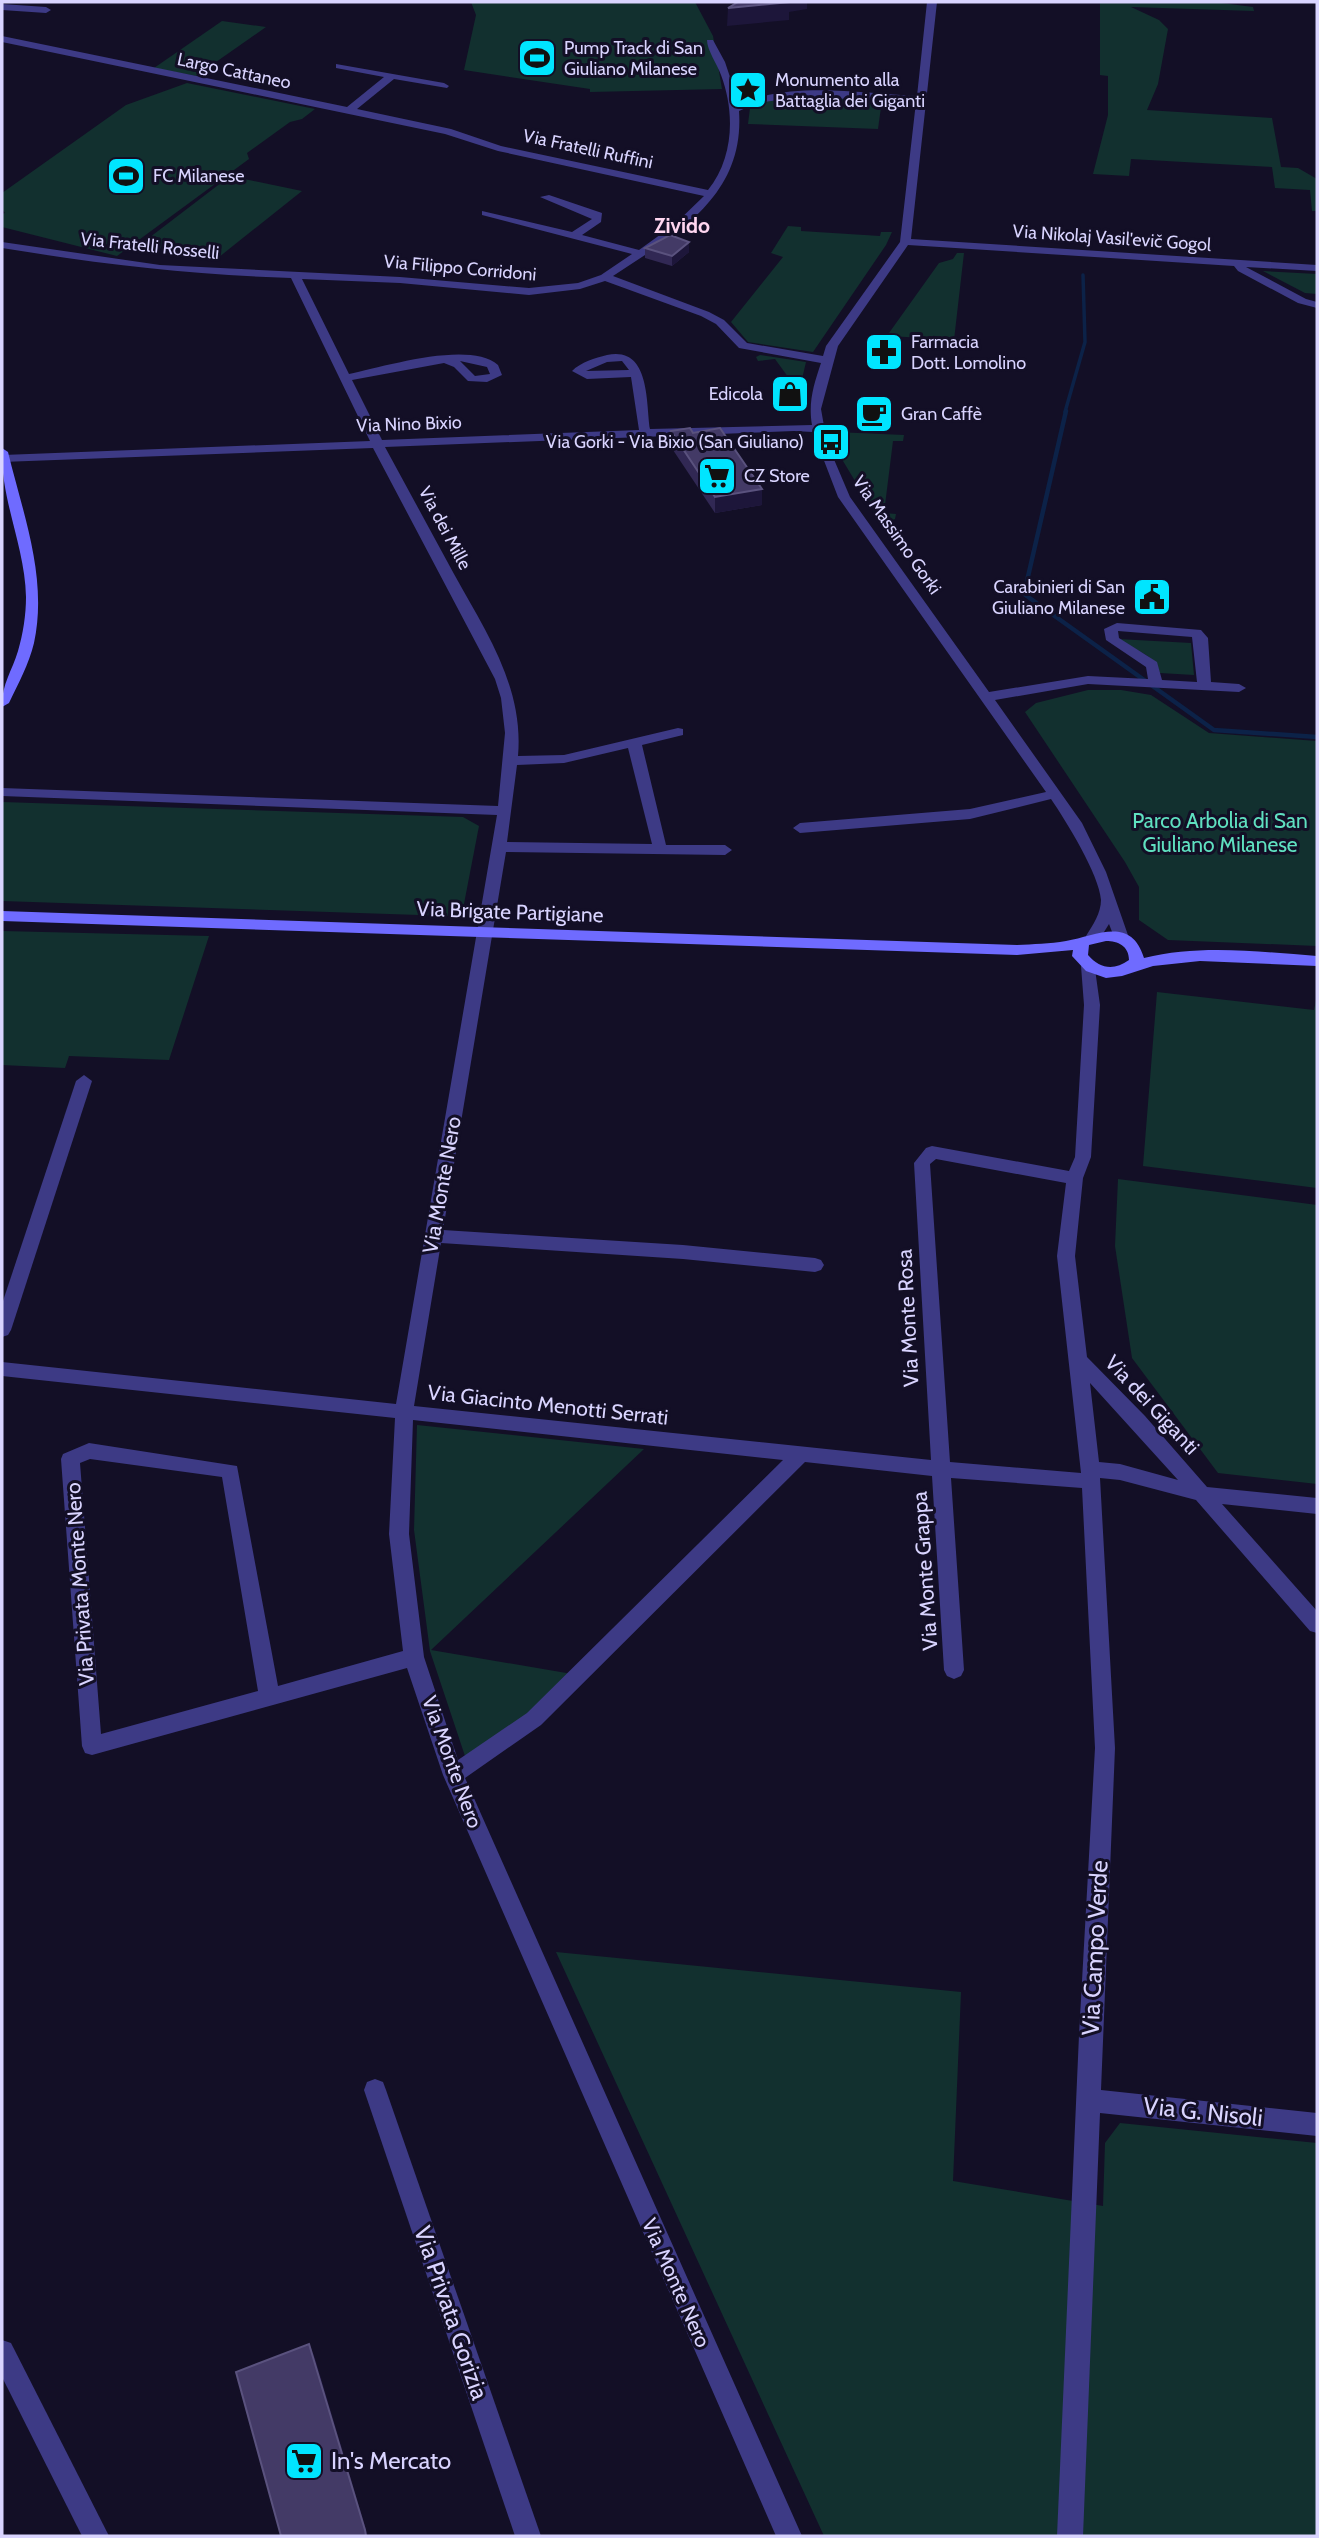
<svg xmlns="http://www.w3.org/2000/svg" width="1319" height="2538" font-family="Cabin,sans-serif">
<rect width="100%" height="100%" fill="#130f26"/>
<!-- green -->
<g fill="#12302f">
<path d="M471 2H695L713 36 722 89 590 92V89L464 70 476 15Z"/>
<path d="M1100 2 1222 3 1253 7 1254 11 1131 7 1159 20 1168 29 1158 84 1147 110 1272 118 1281 167 1298 168 1317 179V211H1312L1310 190 1275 188 1272 167 1131 159 1129 176 1093 174 1108 115V76L1100 75Z"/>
<path d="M222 21 266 27 196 76 154 68Z"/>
<path d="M187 83 315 109 302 119 290 122 247 153 249 159 117 256 2 227V214L5 213 2 209V193L126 105Z"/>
<path d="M794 97 882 100 878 129 748 124 750 108 756 101Z"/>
<path d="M230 176 302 191 214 261 141 244Z"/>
<path d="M788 226 801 227V231L880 236 881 232H892L886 245 813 352 748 342 731 322 783 257 771 253Z"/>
<path d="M957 253H964L954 340 890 336 889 333 939 263 953 259Z"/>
<path d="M1263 271 1317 274V294L1305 293Z"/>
<path d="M760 355 806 362 799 392 775 359 758 361 756 357Z"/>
<path d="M835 432 904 435 903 441H893L884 513 896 514 895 519 887 522 878 519 843 461Z"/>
<path d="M1118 639 1191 643 1194 675 1160 673C1155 653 1132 650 1118 639Z"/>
<path d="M1088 690H1121L1151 695 1209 733 1317 741V946L1168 940 1139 920V887L1125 862 1025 712 1036 703Z"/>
<path d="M2 802 463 817 479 826 463 909 449 916 2 901Z"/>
<path d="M2 931 209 936 169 1060 69 1056 65 1068 2 1065Z"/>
<path d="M1157 992 1314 1010 1317 996V1188L1143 1166Z"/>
<path d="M1118 1179 1317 1205V1484L1218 1473 1132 1358 1115 1246Z"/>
<path d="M417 1425 644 1449 431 1650 578 1675 468 1765 430 1651 414 1530Z"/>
<path d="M556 1952 961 1992 953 2181 1103 2206 1105 2143 1120 2123 1317 2143V2536H824Z"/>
</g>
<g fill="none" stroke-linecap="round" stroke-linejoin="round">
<!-- stream-far1 -->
<path stroke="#0c2248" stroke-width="3.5" d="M1065 412 1085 342 1083 275"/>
<!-- stream -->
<path stroke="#0c2248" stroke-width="4.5" d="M1066 411 1024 594 1214 730 1317 737"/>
<!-- street -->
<g fill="#3d3a85" fill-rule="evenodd">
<path d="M927 2H937L911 239 1317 265V271L1246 267 1306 299 1317 302V308L1298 303 1238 271 1234 266 908 245 838 346 821 409 827 443 850 497 989 692 1088 676 1148 679 1146 667 1106 640 1104 629 1117 623 1201 630 1208 638 1211 682 1239 684 1246 688 1239 692 1088 684 995 700 1082 823 1106 872 1129 938 1126 942H1116L1109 924 1099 940H1089L1086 936C1093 925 1101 913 1101 900 1099 874 1066 821 1051 799L970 819 800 833 793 828 800 823 970 809 1046 792 838 497 813 432 794 431 385 447C408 489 431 532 454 574 486 632 524 687 518 756L564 755 678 728 683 729V735L642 745 666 845H725L732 850 725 855 506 852 443 1230 683 1245 815 1258 821 1260 824 1265 821 1270 815 1272 683 1259 441 1243 414 1406 931 1460 914 1163 926 1148 932 1146 1069 1171 1075 1157 1084 1005 1081 966 1089 961 1094 962 1100 1005 1091 1157 1083 1178 1075 1256 1087 1357 1145 1416 1207 1487 1317 1498V1514L1222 1504 1317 1611V1633L1310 1631 1196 1500 1120 1480 1100 1478 1115 1748 1101 2090 1317 2113V2136L1100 2113 1083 2536H1057L1079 2035 1095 1748 1082 1488 951 1478 964 1670 961 1676 954 1679 947 1676 944 1670 932 1476 805 1462 541 1725 465 1778 802 2536H776L443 1775 407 1668 92 1755 85 1753 82 1746 61 1459 63 1454 89 1443 237 1466 278 1686 403 1651 389 1534 395 1418 2 1376V1362L396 1404 497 815 2 796V788L498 806 505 733 501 698 495 679 373 448 2 462 3 455 370 441 291 278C193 275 99 264 2 248V242L160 265 400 277 529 288 578 283 601 275 632 254 482 215V211L572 232 592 219 540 197 549 195 602 213 601 222 582 235 639 250 675 224 704 196 498 151 445 134 2 42V36L347 107 384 77 336 68V64L444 83 449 86 447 88 394 79 357 109 451 129 501 146 708 190C734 158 735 112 721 75 717 64 707 50 707 40H713L725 62 739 104C794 81 858 93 917 96ZM801 97 916 102 900 242 826 346 823 356 747 343 724 320 709 312 613 276C675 235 745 197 739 111L757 103ZM302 279 400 283 529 295 580 289 605 281 701 316 716 324 739 348 821 363C814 384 808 402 812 425L650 429C646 401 650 346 607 355 595 358 581 362 572 371L587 379 631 377 639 430 382 440 352 380 444 363 454 367 468 381 487 382 502 375 498 365C469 340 384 367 349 374ZM460 361 487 367 490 374 475 376ZM622 361 629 370 586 371 607 362ZM1118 631 1192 637 1197 682 1162 680 1157 662 1119 638ZM628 748 652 844 507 842 517 765 564 763ZM936 1159 1066 1183 1057 1256 1081 1473 950 1462 930 1164ZM1090 1383 1178 1480 1120 1464 1099 1462ZM413 1420 783 1460 527 1713 458 1760 424 1657 409 1534ZM90 1459 222 1477 258 1691 101 1734 80 1463Z"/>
<path d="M2 4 46 7 51 10 46 13 2 10Z"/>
<path d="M84 1075 92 1081 11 1330 8 1335 2 1337V1304L76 1081Z"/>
<path d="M375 2079 383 2082 386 2090 541 2536H515L364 2090 367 2082Z"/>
<path d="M2 2340 11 2343 109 2536H82L2 2377Z"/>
</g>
<!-- secondary -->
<g fill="#6f6bff" fill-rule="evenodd">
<path d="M2 448 8 452C23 514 48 578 34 643 29 664 18 684 9 703L2 707C1 686 12 671 18 651 23 634 26 615 26 597 25 546 0 499 2 448Z"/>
<path d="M2 911 1017 945C1033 944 1050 944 1066 941 1096 936 1131 915 1144 958 1201 944 1260 952 1317 956V966L1200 961 1153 966 1122 976 1106 978 1086 971 1072 956 1073 950 1017 955 2 921ZM1106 941C1118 941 1129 946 1129 960 1114 971 1100 969 1088 955L1089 945Z"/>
</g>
</g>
<!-- wall -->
<g fill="#312854">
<path d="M645 248 689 252 672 266 645 258Z"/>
<path d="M671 431 693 433 762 505 715 513 671 447Z"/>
</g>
<!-- shaded-wall -->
<g fill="#1d163a">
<path d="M790 2H807V9L789 12V20L727 26 728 8Z"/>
<path d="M689 242V252L672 266V256Z"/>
<path d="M762 489V505L715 513V497Z"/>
<path d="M309 2344 315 2358 368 2536H366Z"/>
</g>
<!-- building -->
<g fill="#433a66" stroke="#5a527e" stroke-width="2">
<path d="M738 2H790L728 8Z"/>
<path d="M670 235 689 242 672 256 645 248Z"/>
<path d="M690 428 693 433 720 428 762 489 715 497 671 431Z"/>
<path d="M309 2344 365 2530 366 2536H281L236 2372Z"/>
</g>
<!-- icons -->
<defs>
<symbol id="stadium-square" viewBox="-11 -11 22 22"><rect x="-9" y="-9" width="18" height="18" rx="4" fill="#00e5ff" stroke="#130f26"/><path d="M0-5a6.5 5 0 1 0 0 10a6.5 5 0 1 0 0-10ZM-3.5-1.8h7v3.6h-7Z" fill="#111"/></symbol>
<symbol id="sight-square" viewBox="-11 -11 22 22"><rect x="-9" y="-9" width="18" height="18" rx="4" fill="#00e5ff" stroke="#130f26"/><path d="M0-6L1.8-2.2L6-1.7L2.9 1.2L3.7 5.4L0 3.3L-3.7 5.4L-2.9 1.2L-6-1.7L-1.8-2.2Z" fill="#111"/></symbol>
<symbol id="pharmacy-square" viewBox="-11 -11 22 22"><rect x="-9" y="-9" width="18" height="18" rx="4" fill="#00e5ff" stroke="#130f26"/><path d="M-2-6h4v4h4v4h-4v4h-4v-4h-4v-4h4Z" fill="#111"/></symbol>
<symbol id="shop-square" viewBox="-11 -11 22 22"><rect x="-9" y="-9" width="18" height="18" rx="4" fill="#00e5ff" stroke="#130f26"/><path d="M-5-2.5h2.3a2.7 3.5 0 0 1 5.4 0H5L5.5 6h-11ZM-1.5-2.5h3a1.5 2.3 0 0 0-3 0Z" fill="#111"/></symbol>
<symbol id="cafe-square" viewBox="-11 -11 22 22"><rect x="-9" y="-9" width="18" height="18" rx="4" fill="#00e5ff" stroke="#130f26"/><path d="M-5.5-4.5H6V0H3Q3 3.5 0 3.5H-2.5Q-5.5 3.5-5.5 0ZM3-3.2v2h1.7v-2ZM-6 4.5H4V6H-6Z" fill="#111"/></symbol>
<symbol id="bus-square" viewBox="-11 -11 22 22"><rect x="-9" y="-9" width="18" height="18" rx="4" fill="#00e5ff" stroke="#130f26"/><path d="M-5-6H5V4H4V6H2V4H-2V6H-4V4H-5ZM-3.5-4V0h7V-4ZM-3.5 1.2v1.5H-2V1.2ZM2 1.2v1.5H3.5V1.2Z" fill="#111"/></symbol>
<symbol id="supermarket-square" viewBox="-11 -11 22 22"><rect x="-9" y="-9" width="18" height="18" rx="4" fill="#00e5ff" stroke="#130f26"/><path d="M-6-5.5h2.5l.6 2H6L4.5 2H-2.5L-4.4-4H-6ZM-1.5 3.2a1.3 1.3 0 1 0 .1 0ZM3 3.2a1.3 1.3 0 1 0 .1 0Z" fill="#111"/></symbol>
<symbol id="civic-square" viewBox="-11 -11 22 22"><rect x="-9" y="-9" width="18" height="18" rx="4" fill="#00e5ff" stroke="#130f26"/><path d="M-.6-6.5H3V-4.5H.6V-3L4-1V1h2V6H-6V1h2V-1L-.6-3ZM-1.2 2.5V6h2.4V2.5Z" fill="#111"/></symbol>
</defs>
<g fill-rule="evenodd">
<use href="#stadium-square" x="515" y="36" width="44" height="44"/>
<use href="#sight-square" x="726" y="68" width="44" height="44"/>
<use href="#stadium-square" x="104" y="154" width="44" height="44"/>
<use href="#pharmacy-square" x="862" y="330" width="44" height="44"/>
<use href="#shop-square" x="768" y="372" width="44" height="44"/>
<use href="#cafe-square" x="852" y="392" width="44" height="44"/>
<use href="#bus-square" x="809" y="420" width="44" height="44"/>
<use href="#supermarket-square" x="695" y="454" width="44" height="44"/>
<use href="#civic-square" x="1130" y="575" width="44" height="44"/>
<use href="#supermarket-square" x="282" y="2439" width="44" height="44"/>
</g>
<g text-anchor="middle" stroke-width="6" stroke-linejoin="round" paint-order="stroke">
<!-- far-poi labels -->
<g font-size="18" fill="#d9d4ff" stroke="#130f26" text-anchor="start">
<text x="564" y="54">Pump Track di San<tspan x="564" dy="21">Giuliano Milanese</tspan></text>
<text x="775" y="86">Monumento alla<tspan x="775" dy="21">Battaglia dei Giganti</tspan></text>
<text x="153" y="182">FC Milanese</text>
<text x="911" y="348">Farmacia<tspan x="911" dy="21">Dott. Lomolino</tspan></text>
<text x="763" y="400" text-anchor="end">Edicola</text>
<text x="901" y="420">Gran Caffè</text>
<text x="804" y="448" text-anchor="end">Via Gorki - Via Bixio (San Giuliano)</text>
<text x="744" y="482">CZ Store</text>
<text x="1125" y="593" text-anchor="end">Carabinieri di San<tspan x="1125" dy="21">Giuliano Milanese</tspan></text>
</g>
<!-- far-street labels -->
<g font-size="18" fill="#d9d4ff" stroke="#130f26">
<text transform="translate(234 71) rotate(12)" y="6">Largo Cattaneo</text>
<text transform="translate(588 149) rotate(12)" y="6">Via Fratelli Ruffini</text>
<text transform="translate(1112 238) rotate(4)" y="6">Via Nikolaj Vasil'evič Gogol</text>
<text transform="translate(150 246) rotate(6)" y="6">Via Fratelli Rosselli</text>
<text transform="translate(460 268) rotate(5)" y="6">Via Filippo Corridoni</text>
<text transform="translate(409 424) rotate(-2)" y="6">Via Nino Bixio</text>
<text transform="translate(445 528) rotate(62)" y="6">Via dei Mille</text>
<text transform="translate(897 535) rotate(55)" y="6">Via Massimo Gorki</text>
</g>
<!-- far-quarter labels -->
<g font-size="21" font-weight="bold" fill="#ffd6f0" stroke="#130f26">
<text x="682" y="233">Zivido</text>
</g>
<!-- park labels -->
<g font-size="21" fill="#5fe0c0" stroke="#130f26">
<text x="1220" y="828">Parco Arbolia di San<tspan x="1220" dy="24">Giuliano Milanese</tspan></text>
</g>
<!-- street labels -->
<g font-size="21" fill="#d9d4ff" stroke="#130f26">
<text transform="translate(510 912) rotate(2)" y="7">Via Brigate Partigiane</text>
<text transform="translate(442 1185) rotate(-80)" y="7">Via Monte Nero</text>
<text transform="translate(908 1318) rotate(-93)" y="7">Via Monte Rosa</text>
<text transform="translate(548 1405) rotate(6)" y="7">Via Giacinto Menotti Serrati</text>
<text transform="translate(1152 1405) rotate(47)" y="7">Via dei Giganti</text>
<text transform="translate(925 1571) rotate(-94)" y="7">Via Monte Grappa</text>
<text transform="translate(80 1584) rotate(-94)" y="7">Via Privata Monte Nero</text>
<text transform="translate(452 1762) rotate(70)" y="7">Via Monte Nero</text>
<text transform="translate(676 2283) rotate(66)" y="7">Via Monte Nero</text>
</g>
<!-- near-street labels -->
<g font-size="24" fill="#d9d4ff" stroke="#130f26">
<text transform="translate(1095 1948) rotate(-87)" y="8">Via Campo Verde</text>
<text transform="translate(1203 2112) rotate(6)" y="8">Via G. Nisoli</text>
<text transform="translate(451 2313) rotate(71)" y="8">Via Privata Gorizia</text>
</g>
<!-- near-poi labels -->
<g font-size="24" fill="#d9d4ff" stroke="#130f26" text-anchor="start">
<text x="331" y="2469">In's Mercato</text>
</g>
</g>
<!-- border -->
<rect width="1319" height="2538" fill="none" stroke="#d9d4ff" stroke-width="7"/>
</svg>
